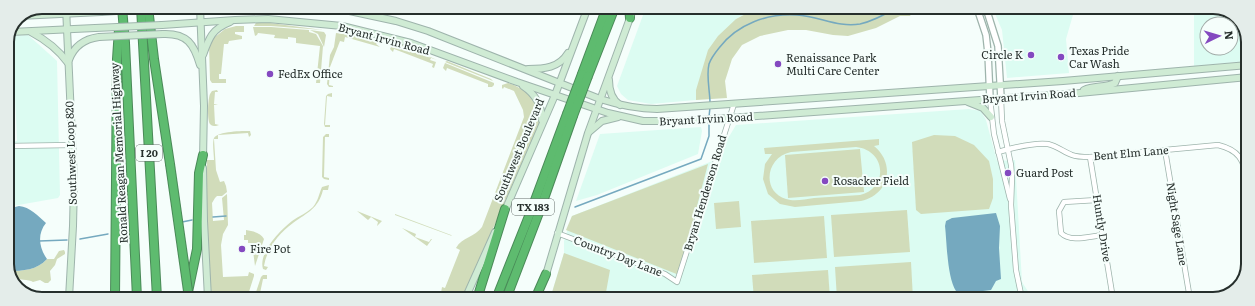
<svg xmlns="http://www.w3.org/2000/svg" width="1255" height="306" font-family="Literata,serif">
<rect width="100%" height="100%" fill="#f5fefb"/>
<!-- built -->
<g fill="#dcfcf2" fill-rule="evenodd">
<path d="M646 7H759L736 19 696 90V100L651 104 628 100 621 94 617 86Z"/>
<path d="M1014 8H1075L1066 39 1069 73 1007 78 1002 30 993 9Z"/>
<path d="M1194 8H1220L1239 19 1248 37V61L1194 66ZM1207 24H1231V48H1207Z"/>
<path d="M28 35 57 61 60 195 58 198 7 207V142L17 141 15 95H7V42L9 36Z"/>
<path d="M14 96 15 140 7 141V97Z"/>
<path d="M969 109 981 111 986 120 997 161 1015 160 1022 282 1033 299H550L564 253V241L572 216 715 160 736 125Z"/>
<path d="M701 127 702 131 698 154 597 195 576 201 600 134Z"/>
</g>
<!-- green -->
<g fill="#d1dcba" fill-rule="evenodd">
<path d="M759 7H807L829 10 830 7H841L842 11 868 9 871 8H915L910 16H900L876 28 848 36 833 35 806 30H788L760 36 742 45 732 59 725 81 727 98 696 100V90L708 50 718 36 736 19Z"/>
<path d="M256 23H270L323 30 271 26H254Z"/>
<path d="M236 26H244V32H235V34L242 36V39L229 41 228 44H224L221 74H219V79H226V83H212L210 80 209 46 214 36 215 37 225 29Z"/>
<path d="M253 27H271L309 30V32L316 34 323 46 320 83H316L320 46 296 43V38L288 37V39L274 38 275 35 258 33 257 35 255 36Z"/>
<path d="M340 29 381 41 383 42 340 32Z"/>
<path d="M310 30 324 32 326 35 324 47 318 34Z"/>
<path d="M336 33 357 36 383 43H377L376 44 380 47 345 37 344 42 340 41 330 67 329 85 333 86V87H329L327 84 330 55 334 47Z"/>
<path d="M394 42H397L437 60 392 44Z"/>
<path d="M392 45 431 58 430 60 436 62 434 68 432 67 433 64 394 49 393 52 390 49Z"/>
<path d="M447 61 491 79 493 81 445 62Z"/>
<path d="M445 63 494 83V85L492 87H488V84L447 68 446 71 443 68Z"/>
<path d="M508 83C525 88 542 102 539 124L462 299H442L441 293 442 287 445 288 460 250 456 248C462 237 475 237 482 227L524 117 523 110 514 91 504 87 503 89 502 88V85Z"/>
<path d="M217 90 218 92H215L214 104H218L214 105 215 124 219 125 216 126C213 126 212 126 210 124 207 119 208 99 210 94L212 91Z"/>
<path d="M332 93V97L327 96 325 125H330V127H325L324 124 326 96 328 94Z"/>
<path d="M250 131 251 135 249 137 248 133 218 135V139H214L216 170 220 182 224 181 226 186 227 192 222 196H217L215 198 212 203 213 221 224 220 222 198 227 194 228 225 223 234 221 245 223 277 248 276 249 272 254 274V276L247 298H211L206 215 207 160H214C214 154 212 143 214 138 218 131 243 131 250 131Z"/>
<path d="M326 134H329V137H325L324 177 329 178V180L324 179 322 177 323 137Z"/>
<path d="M934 135 955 136 974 145 989 161 993 179V198L989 209 921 214 916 210 912 142Z"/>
<path d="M879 139V145L874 146C896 164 889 195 861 201L795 207 780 204 768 194 763 179 765 164 772 154H765L764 148ZM856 147C886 150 889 188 860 195 845 196 829 197 814 198 805 199 795 202 786 199 761 191 766 157 791 152Z"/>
<path d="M860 149 864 192 788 198 785 155Z"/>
<path d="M708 164 679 275 566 230 572 216Z"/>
<path d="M329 185 328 190H323C318 209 308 212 293 223 279 233 267 248 264 266L268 267 266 270 263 269C258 253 280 230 292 221 299 216 307 213 313 207 318 201 319 194 322 187Z"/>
<path d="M739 201 741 227 716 229 714 203Z"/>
<path d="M907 210 910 252 834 257 831 215Z"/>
<path d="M357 211 382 221 377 226 378 222 371 217 368 220Z"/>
<path d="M395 214 451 235 452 236 395 215Z"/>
<path d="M824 216 827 258 754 263 751 221Z"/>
<path d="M402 228 416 234 415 237 429 242 431 239H432L427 246Z"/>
<path d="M246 230C253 231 261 233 264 239L255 266 252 243H248V240H244V235H246Z"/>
<path d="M64 250 65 252V254L57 259 55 265 50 271 51 280 48 283H45L40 280 33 282C29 279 18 280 12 278L8 271C23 271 37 270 47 259H54L59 251Z"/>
<path d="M564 253 610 270 605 298 607 299H550Z"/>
<path d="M911 262 913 299H837L835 267Z"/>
<path d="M828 270 830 299H754L752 275Z"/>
<path d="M263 275H267V279H263L259 298H254L261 277Z"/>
</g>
<!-- water -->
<g fill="#75a9bf">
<path d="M19 206C30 207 38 216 46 223 37 234 39 248 47 259 37 270 23 271 9 271L7 269V211L15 207Z"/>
<path d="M996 213 1000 226 999 248 1001 279 996 281 991 290 967 293 956 291C947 277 947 243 945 226L946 221 952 218Z"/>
</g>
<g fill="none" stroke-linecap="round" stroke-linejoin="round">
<!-- stream -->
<g stroke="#75a9bf" stroke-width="1.5">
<path d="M710 103C710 91 706 76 709 64 711 58 715 53 719 48 737 24 768 13 797 15 819 16 838 28 860 24 873 21 886 14 896 8"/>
<path d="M709 117 710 107"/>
<path d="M575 207 701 159 709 136V121"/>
<path d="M213 217 226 216"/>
<path d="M182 222 192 220"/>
<path d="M80 239 108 234"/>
<path d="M39 241 67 240"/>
</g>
<defs>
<g id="minor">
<path d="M1001 98 1002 121 1011 165 1012 177 1011 205 1016 270 1022 299"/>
<path d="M990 99 994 134 1010 199"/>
<path d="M7 146 73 145"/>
<path d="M1165 150 1190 299"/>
<path d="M998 152C1012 148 1034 142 1048 144 1057 146 1064 152 1072 155 1077 157 1084 157 1090 157L1218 145C1239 150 1244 160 1247 180"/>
<path d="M1090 157 1113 299"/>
<path d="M1097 200 1064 202 1059 211 1061 233C1071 243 1090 236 1103 235"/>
<path d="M557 233 665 274 677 282 734 104"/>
</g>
<g id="tertiary">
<path d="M977 8 986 35 988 53 990 99"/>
<path d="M986 8 998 46 1001 98"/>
</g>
<g id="secondary">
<path d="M66 7 74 183 73 226 69 298"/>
<path d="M200 7 204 106 203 159"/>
<path d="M331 7 396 21 428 31 600 99C619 105 637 109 657 109L1063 81 1248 65"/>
<path d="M33 14 46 7"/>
<path d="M19 16 101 12"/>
<path d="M162 25 235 20 268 19 342 26 411 43 517 82 608 113 643 121H687L1079 93 1248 77"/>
<path d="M11 32 95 28"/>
<path d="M31 32C46 40 58 49 68 63"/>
<path d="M163 34C187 33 194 44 200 65"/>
<path d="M203 55C209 38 212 29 230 22"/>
<path d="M69 60C74 46 84 39 99 37"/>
<path d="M528 69C544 69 559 68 568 53"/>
<path d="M609 80C609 90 611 99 620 105"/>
<path d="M523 86C535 94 542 105 542 120"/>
<path d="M1084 90C1094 85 1105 88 1115 83L1118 76"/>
<path d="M968 102 983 108 991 117"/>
<path d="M589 132 602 121 618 117"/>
<path d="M203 168 204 221 208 298"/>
<path d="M504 213 555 95 588 7"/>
<path d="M545 278 588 133 634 7"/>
<path d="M465 299 495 232"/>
</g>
<g id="motorway">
<path d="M122 7 125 43 137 298"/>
<path d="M141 7 157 298"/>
<path d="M148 7 154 59 170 164"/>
<path d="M629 7 630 18"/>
<path d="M582 74 607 7"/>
<path d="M588 76 615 7"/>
<path d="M188 292 197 249 199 173 203 155"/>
<path d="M115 298 117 59 119 29"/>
<path d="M477 299 505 209"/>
<path d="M496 299 531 211 567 114"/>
<path d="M506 299 540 210 573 116"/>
<path d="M535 299 546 274"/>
</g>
</defs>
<!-- minor casing -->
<use href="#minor" stroke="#9eb4ac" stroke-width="6"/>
<!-- tertiary casing -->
<use href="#tertiary" stroke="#9eb4ac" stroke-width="8"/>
<!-- secondary casing -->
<use href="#secondary" stroke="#9eb4ac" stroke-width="8"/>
<!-- motorway casing -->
<use href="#motorway" stroke="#4a8a58" stroke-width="10"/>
<!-- minor -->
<use href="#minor" stroke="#fff" stroke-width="4.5"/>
<!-- tertiary -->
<use href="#tertiary" stroke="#fff" stroke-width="5.5"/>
<!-- secondary -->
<use href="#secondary" stroke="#cfebd4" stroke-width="6"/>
<!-- motorway -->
<use href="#motorway" stroke="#5ebb6f" stroke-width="8"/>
<defs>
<g id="secondary-bridge">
<path d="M101 12 164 8"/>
<path d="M95 28 162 25"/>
<path d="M99 37 163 34"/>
</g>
<g id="motorway-bridge">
<path d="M567 114 582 74"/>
<path d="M573 116 588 76"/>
<path d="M170 164 189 298"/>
</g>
</defs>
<!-- secondary-bridge casing -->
<use href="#secondary-bridge" stroke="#9eb4ac" stroke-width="8" stroke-linecap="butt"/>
<!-- motorway-bridge casing -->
<use href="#motorway-bridge" stroke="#4a8a58" stroke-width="10" stroke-linecap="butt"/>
<!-- secondary-bridge -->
<use href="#secondary-bridge" stroke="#cfebd4" stroke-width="6"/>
<!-- motorway-bridge -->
<use href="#motorway-bridge" stroke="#5ebb6f" stroke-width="8"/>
</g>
<!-- markers -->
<g fill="#8449c0" stroke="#f5fefb" stroke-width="1.5">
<circle cx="1031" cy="55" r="4"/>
<circle cx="1061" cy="57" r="4"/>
<circle cx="778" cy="64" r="4"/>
<circle cx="270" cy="74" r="4"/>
<circle cx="1008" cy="173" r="4"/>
<circle cx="825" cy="181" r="4"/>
<circle cx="242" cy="249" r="4"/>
</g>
<g text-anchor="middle" stroke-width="4" stroke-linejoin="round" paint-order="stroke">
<!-- shield labels -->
<g fill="#f5fefb" stroke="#646d6a" stroke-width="1">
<rect x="136" y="145" width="26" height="16" rx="3"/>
<rect x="512" y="199" width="42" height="16" rx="3"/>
</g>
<g font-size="10" font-weight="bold" fill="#262f2c">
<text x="149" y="157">I 20</text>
<text x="533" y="211">TX 183</text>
</g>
<!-- street labels -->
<g font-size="11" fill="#262f2c" stroke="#f5fefb">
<text transform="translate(384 39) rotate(15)" y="4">Bryant Irvin Road</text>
<text transform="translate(1029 96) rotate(-4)" y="4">Bryant Irvin Road</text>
<text transform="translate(706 119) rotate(-3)" y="4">Bryant Irvin Road</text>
<text transform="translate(519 150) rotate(-67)" y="4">Southwest Boulevard</text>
<text transform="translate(71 153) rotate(-92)" y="4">Southwest Loop 820</text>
<text transform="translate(119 153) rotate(-93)" y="4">Ronald Reagan Memorial Highway</text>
<text transform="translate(1131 153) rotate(-5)" y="4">Bent Elm Lane</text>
<text transform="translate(705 193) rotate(-73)" y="4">Bryan Henderson Road</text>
<text transform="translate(1177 224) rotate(81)" y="4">Night Sage Lane</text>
<text transform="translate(1102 228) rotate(81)" y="4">Huntly Drive</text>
<text transform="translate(618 256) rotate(21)" y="4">Country Day Lane</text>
</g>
<!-- poi labels -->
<g font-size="11" fill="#262f2c" stroke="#f5fefb" text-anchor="start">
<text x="1069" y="55">Texas Pride<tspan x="1069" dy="13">Car Wash</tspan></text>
<text x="1023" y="59" text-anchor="end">Circle K</text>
<text x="786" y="62">Renaissance Park<tspan x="786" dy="13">Multi Care Center</tspan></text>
<text x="278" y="78">FedEx Office</text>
<text x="1016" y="177">Guard Post</text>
<text x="833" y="185">Rosacker Field</text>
<text x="250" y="253">Fire Pot</text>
</g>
</g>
<!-- crop -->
<path d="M0 0H1255V306H0ZM42 14H1213A28 28 0 0 1 1241 42V264A28 28 0 0 1 1213 292H42A28 28 0 0 1 14 264V42A28 28 0 0 1 42 14Z" fill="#e4edea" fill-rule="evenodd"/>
<path fill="none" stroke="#262f2c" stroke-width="2" d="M42 14H1213A28 28 0 0 1 1241 42V264A28 28 0 0 1 1213 292H42A28 28 0 0 1 14 264V42A28 28 0 0 1 42 14Z"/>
<!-- north arrow -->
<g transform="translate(1219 36) rotate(85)"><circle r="19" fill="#f5fefb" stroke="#a2aba8"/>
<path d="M0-3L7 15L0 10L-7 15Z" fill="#8449c0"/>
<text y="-6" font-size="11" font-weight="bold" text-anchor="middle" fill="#262f2c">N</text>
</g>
</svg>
